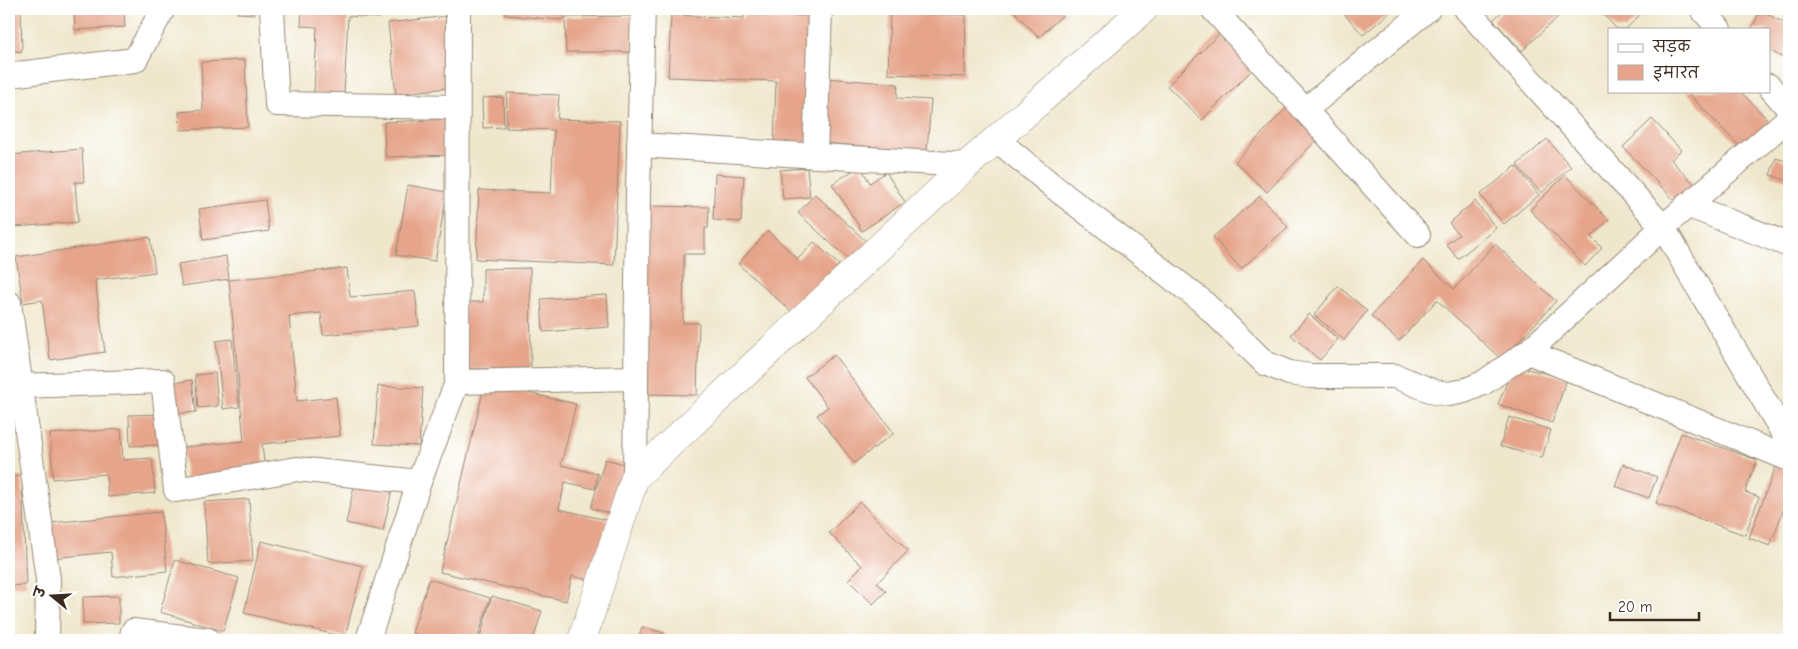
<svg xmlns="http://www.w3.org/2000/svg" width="1798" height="649" font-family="'Comic Neue','Playpen Sans Deva',sans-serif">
<rect width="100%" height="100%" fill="#fff"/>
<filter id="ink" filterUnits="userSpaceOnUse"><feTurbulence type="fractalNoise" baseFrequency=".02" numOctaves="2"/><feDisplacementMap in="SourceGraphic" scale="10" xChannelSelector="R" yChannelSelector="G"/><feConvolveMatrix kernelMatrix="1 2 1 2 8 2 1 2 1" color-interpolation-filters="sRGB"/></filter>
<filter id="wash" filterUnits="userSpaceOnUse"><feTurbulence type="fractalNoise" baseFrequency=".0096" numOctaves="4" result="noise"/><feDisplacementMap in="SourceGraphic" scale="20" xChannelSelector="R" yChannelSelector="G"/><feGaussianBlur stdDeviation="1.12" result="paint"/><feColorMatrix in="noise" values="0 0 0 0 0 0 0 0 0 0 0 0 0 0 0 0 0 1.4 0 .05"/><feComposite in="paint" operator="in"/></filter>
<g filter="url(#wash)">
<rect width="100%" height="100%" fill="#efe7cc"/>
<g id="blocks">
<!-- building -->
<g fill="#e6a58b">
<path d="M9 9H21L22 51 9 52Z"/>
<path d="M74 9H124L125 27 75 30Z"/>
<path d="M192 9H213V10L193 12Z"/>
<path d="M237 9H256L255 14 237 13Z"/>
<path d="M302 9H379V18L348 16 344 95 314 93 317 27 301 26Z"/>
<path d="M505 9H563L561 20 505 15Z"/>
<path d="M1011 9H1061L1065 13 1039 37Z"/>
<path d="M1340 9H1394L1363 35Z"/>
<path d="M1505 9H1566L1522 51 1493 20Z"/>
<path d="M1598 9H1646L1626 29H1617Z"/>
<path d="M1761 10 1789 26V48L1783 58 1769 50V29H1751Z"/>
<path d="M744 13 816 16 811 146 774 144 776 81 668 77 671 15 744 18Z"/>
<path d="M890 13 966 15 965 77 888 74Z"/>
<path d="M448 16 456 87 396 94 388 23Z"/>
<path d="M632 16 633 52H566L565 17Z"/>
<path d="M1220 33 1254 68 1202 120 1167 86Z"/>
<path d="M245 60 248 127 180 130 179 112 203 110 201 62Z"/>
<path d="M826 78 898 84 897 98 931 100 927 151 821 143Z"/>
<path d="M1686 91H1740L1771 123 1743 150Z"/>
<path d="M507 93 559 95 557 119 620 121 614 265 476 259 479 190 551 193 554 130 506 128Z"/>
<path d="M503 97 504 127 483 128 482 98Z"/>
<path d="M1291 103 1323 133 1267 192 1235 162Z"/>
<path d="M452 119 454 155 385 157 384 122Z"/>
<path d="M1652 119 1681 150 1671 160 1697 187 1679 205 1623 147Z"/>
<path d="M1547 139 1571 167 1541 193 1517 165Z"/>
<path d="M82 149 84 182H75L78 222 14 227 9 155Z"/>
<path d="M1776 158 1789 162V181L1770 175Z"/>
<path d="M860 166 870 183 886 172 905 202 862 231 832 184Z"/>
<path d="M1516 166 1539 195 1504 224 1480 195Z"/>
<path d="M807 168 810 197 783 199 780 170Z"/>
<path d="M715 174 744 176 741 222 713 220Z"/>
<path d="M1565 175 1609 220 1591 237 1602 248 1585 266 1530 210Z"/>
<path d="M408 185 447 192 435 261 396 255Z"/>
<path d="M815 194 870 245 853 264 798 213Z"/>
<path d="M1260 196 1288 227 1241 269 1213 237Z"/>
<path d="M265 200 269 231 203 240 199 209Z"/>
<path d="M1475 201 1496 228 1458 259 1446 244 1459 235 1449 223Z"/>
<path d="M644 206 709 207 708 228H705V254H684L683 323H699L697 395 639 394Z"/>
<path d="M768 231 798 259 814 242 839 265 795 315 738 264Z"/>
<path d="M150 237 155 272 95 280 105 352 50 360 42 300 23 303 16 257Z"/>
<path d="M1495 244 1556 301 1502 360 1437 300 1399 341 1371 316 1423 260 1454 289Z"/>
<path d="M226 256 229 279 182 286 178 264Z"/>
<path d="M347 268 350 297 415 291 419 326 323 335 321 313 289 316 297 401 336 397 340 436 262 444 265 473 186 480 183 447 244 441 229 280Z"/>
<path d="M530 268 531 368 465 369 464 302H483V269Z"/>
<path d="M1338 286 1367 311 1344 340 1314 315Z"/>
<path d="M607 295 609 327 543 332 541 299Z"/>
<path d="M1309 314 1338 339 1320 360 1291 335Z"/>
<path d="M232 339 239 407 223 409 216 341Z"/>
<path d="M834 355 894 433 854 463 817 415 828 407 805 377Z"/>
<path d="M1514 366 1567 378 1552 423 1498 404Z"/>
<path d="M215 373 218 406 198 408 195 375Z"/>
<path d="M192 380 196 412 173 414 170 383Z"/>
<path d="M485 383 576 404 561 465 598 474 595 489 565 482 559 509 607 520 593 581 572 576 566 601 440 572Z"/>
<path d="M378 386 423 388 419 446 374 444Z"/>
<path d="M162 414 163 445 130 446 129 415Z"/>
<path d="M1509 417 1551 430 1542 458 1500 446Z"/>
<path d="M121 429 123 460 152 458 155 493 108 497 106 474 53 479 50 434Z"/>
<path d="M1681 433 1757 460 1745 492 1759 497 1745 535 1656 503Z"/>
<path d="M605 459 632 466 618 516 591 508Z"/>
<path d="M1777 463 1789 468V495L1770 546 1749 538Z"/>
<path d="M1623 464 1657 477 1649 498 1615 486Z"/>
<path d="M22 476 26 585 9 586V477Z"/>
<path d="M355 482 392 490 383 531 346 523Z"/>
<path d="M249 499 253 561 208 564 204 502Z"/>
<path d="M860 502 908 551 877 583 886 591 873 604 848 580 862 566 829 533Z"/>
<path d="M161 512 167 571 113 577 111 552 53 558 50 523Z"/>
<path d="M261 541 363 566 345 637 244 613Z"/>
<path d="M175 560 239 578 223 631 160 612Z"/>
<path d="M429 579 490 598 477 640H436L412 633Z"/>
<path d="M119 596V623L83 624V597Z"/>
<path d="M492 596 542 611 533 640H479Z"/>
<path d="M642 627 664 633 662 640H638Z"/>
</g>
</g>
</g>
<g filter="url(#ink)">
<use href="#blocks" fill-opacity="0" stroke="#958875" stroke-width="1"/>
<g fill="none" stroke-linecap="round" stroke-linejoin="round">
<defs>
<g id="minor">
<path d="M272 9 277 104 457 107"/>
<path d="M1213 9 1418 235"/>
<path d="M1466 9 1663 227 1789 443"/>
<path d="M1702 9 1719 29"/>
<path d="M9 75 135 60 163 9"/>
<path d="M1769 86 1789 109"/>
<path d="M1305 110 1428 9"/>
<path d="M996 139 1059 191 1202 301 1265 363 1289 373 1310 376H1395L1435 392 1449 394 1464 391 1483 383 1528 352 1663 227 1789 118"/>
<path d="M639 145 967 165"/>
<path d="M815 156 820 9"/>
<path d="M1687 205 1789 245"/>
<path d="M9 303 48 579 47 640"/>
<path d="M1528 352 1789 459"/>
<path d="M457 382 636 378"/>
<path d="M20 386 163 381 176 490 297 469 419 482"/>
<path d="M635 477 638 191 643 9"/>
<path d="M131 640 133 631 208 640"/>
<path d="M368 640 419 482 457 382 458 9"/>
</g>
<path id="tertiary" d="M582 640 635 477 967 165 1144 9"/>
</defs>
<!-- minor casing -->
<use href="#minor" stroke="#958875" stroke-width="26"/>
<!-- tertiary casing -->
<use href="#tertiary" stroke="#958875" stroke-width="29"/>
<!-- minor -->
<use href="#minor" stroke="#fff" stroke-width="24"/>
<!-- tertiary -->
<use href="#tertiary" stroke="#fff" stroke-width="28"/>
</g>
</g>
<!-- margin -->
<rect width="1798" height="649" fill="none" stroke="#fff" stroke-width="30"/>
<!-- legend -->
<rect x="1608" y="28" width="162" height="65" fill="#ffffff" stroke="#b1aaa5"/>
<rect x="1618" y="44" width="25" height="8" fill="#ffffff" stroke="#b1aaa5"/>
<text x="1653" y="52" font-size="15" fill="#3b2a1e">सड़क</text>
<rect x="1618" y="65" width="25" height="15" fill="#e6a58b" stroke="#b1aaa5"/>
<text x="1653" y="78" font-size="15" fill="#3b2a1e">इमारत</text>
<!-- north arrow -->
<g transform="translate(52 596) rotate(288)" stroke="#ffffff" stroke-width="4" paint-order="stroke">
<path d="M0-4L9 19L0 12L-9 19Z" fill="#3b2a1e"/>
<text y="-8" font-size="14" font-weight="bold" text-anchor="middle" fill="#3b2a1e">उ</text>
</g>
<!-- scale -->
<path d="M1610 612v8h89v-8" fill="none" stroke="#3b2a1e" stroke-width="2.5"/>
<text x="1618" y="612" font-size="15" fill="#3b2a1e" stroke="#ffffff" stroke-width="4" paint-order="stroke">20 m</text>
</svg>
